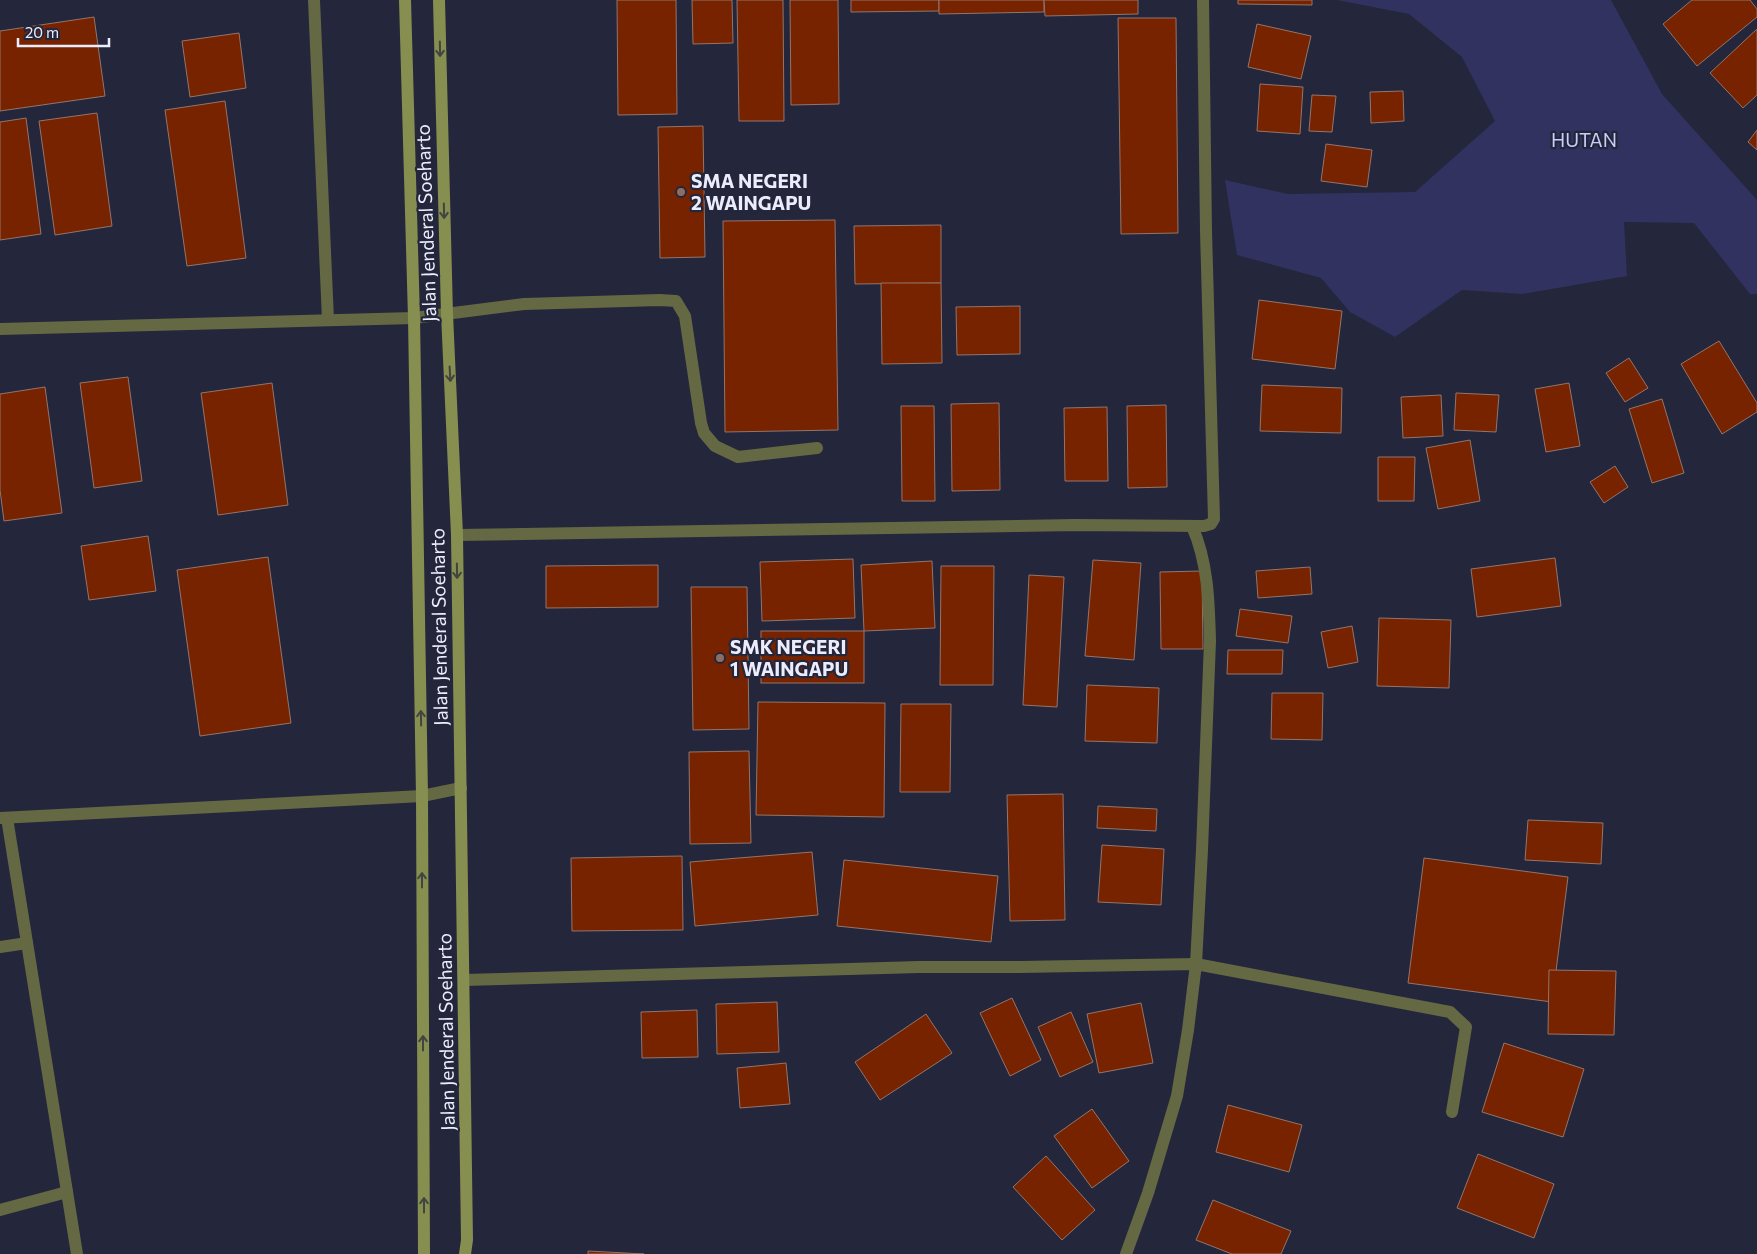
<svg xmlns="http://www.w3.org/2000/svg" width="1757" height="1254" font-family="Commissioner,sans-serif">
<rect width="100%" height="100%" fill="#24263b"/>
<!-- green -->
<path fill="#31325f" d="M1337 0H1611L1662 94 1757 200V294H1750L1694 223 1624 222 1627 276 1522 294 1462 290 1395 337 1350 312 1321 278 1237 255 1225 180 1288 194 1415 192 1495 121 1462 57 1409 14Z"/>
<!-- building -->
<g fill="#782300" stroke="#92756c">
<path d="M617 0H676L677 114 618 115Z"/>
<path d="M692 0H732L733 43 693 44Z"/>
<path d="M737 0H783L784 121H739Z"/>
<path d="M790 0H838L839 104 791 105Z"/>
<path d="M851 0H939V11L851 12Z"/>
<path d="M939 0H1044V12L939 14Z"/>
<path d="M1044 0H1138V14L1045 16Z"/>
<path d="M1238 0H1312V5L1238 4Z"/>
<path d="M1692 0H1750L1757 9V17L1697 66 1663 24Z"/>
<path d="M94 17 105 96 0 111V31Z"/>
<path d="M1118 18H1176L1178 233 1121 234Z"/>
<path d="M1257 24 1311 36 1301 79 1248 67Z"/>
<path d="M1757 29V95L1743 108 1710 73Z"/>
<path d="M239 33 246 88 190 97 182 41Z"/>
<path d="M1260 84 1303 87 1300 134 1257 131Z"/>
<path d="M1403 91 1404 121 1371 123 1370 92Z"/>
<path d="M1312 95 1336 96 1332 132 1309 131Z"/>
<path d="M225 101 246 258 187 266 165 110Z"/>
<path d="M97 113 112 226 55 235 39 121Z"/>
<path d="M26 118 41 234 0 240V122Z"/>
<path d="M703 126 705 257 660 258 658 127Z"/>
<path d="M1757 130V150L1748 142Z"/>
<path d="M1326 144 1372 150 1367 187 1321 181Z"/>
<path d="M835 220 838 430 725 432 723 221Z"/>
<path d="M941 225V283L855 284 854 226Z"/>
<path d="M881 283H941L942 363 882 364Z"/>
<path d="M1259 300 1342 311 1335 369 1252 359Z"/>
<path d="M1020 306V354L957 355 956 307Z"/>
<path d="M1719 341 1757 403V412L1722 434 1681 364Z"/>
<path d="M1629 358 1648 388 1625 402 1606 373Z"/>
<path d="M128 377 142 481 94 488 80 383Z"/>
<path d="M272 383 288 505 218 515 201 393Z"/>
<path d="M1569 383 1580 446 1546 452 1535 389Z"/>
<path d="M1262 385 1342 388 1341 433 1260 431Z"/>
<path d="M45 387 62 513 4 521 0 490V394Z"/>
<path d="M1456 393 1499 395 1496 432 1454 430Z"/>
<path d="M1441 395 1443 436 1403 438 1401 397Z"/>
<path d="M1662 399 1684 473 1652 483 1629 409Z"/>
<path d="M999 403 1000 490 952 491 951 404Z"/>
<path d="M1166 405 1167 487 1128 488 1127 406Z"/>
<path d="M901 406H934L935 501H902Z"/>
<path d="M1107 407 1108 481H1065L1064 408Z"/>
<path d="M1470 440 1480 501 1438 509 1426 448Z"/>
<path d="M1378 457H1415L1414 501H1378Z"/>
<path d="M1615 466 1628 487 1604 503 1590 482Z"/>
<path d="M148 536 156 591 89 600 81 546Z"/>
<path d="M268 557 291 723 200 736 177 570Z"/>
<path d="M1555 558 1561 606 1477 617 1471 569Z"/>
<path d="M853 559 855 618 762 621 760 562Z"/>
<path d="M1093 560 1141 563 1134 660 1085 656Z"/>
<path d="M932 561 935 628 864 631 861 565Z"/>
<path d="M658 565V607L546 608V566Z"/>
<path d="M941 566H994L993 685H940Z"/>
<path d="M1310 567 1312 594 1258 598 1256 571Z"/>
<path d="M1202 571 1203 649H1161L1160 572Z"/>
<path d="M1029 575 1064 577 1057 707 1023 705Z"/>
<path d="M691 587H747L749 729 693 730Z"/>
<path d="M1240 609 1292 616 1288 643 1236 636Z"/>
<path d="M1379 618 1451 620 1449 688 1377 686Z"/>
<path d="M1352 626 1358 662 1328 668 1321 632Z"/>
<rect x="761" y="631" width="103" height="52"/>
<path d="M1228 650H1283L1282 674H1227Z"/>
<path d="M1087 685 1159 688 1157 743 1085 741Z"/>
<path d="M1272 693H1323L1322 740 1271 739Z"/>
<path d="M758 702 885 703 884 817 756 815Z"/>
<path d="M901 704H951L950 792H900Z"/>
<path d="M749 751 751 843 690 844 689 752Z"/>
<path d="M1063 794 1065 920 1010 921 1007 795Z"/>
<path d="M1098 806 1157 809 1156 831 1097 828Z"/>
<path d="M1528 820 1603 823 1601 864 1525 860Z"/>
<path d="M1102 845 1164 849 1161 905 1098 902Z"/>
<path d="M812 852 818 915 695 926 690 862Z"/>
<path d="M682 856 683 930 572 931 571 858Z"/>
<path d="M1424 858 1568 877 1552 1002 1408 983Z"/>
<path d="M844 860 998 876 991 942 837 926Z"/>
<path d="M1549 970 1616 971 1614 1035 1548 1034Z"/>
<path d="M1012 998 1041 1060 1010 1076 980 1013Z"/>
<path d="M777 1002 779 1052 717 1054 716 1004Z"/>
<path d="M1141 1003 1153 1063 1099 1073 1087 1014Z"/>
<path d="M697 1010 698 1057 642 1058 641 1012Z"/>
<path d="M1071 1012 1093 1062 1060 1077 1038 1027Z"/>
<path d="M926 1014 952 1053 880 1100 855 1062Z"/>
<path d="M1504 1043 1584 1069 1563 1137 1482 1112Z"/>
<path d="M786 1063 790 1104 740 1108 737 1068Z"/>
<path d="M1228 1105 1302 1125 1289 1172 1216 1152Z"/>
<path d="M1092 1109 1129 1161 1092 1188 1054 1136Z"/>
<path d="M1478 1154 1554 1184 1534 1238 1457 1208Z"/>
<path d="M1046 1156 1095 1210 1062 1240 1013 1187Z"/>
<path d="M1213 1200 1291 1231 1281 1254H1232L1196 1240Z"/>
<path d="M588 1251 644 1254H588Z"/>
</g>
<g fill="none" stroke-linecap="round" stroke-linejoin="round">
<!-- lane -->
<g stroke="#646943" stroke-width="12">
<path d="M0 947 27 943"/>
<path d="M0 1210 67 1192"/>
</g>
<!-- street -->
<g stroke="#646943" stroke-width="12">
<path d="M314 0 328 320"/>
<path d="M0 329 414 318 524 304 660 300 676 301 685 316 701 423 704 433 715 446 738 457 817 448"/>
<path d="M1192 526C1208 562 1209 602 1210 641L1202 850 1196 964 1450 1012 1466 1027 1452 1112"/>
<path d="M457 535 1075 525 1204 526 1211 524 1214 519 1206 231 1203 0"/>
<path d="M0 818 422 796 461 788"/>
<path d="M7 818 77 1254"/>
<path d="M464 980 919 967H1019L1196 964 1188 1030 1177 1096 1148 1193 1126 1254"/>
</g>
<!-- secondary -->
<g stroke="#868e50" stroke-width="12">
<path d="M405 0 414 318 422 796 424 1254"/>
<path d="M439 0 447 314 457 535 467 1240 465 1254"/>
</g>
</g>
<!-- one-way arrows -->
<defs><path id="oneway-shaft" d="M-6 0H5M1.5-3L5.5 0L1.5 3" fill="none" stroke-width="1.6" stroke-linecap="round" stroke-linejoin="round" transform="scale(1.25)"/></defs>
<g stroke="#414541">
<use href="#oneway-shaft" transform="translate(440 49) rotate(89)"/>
<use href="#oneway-shaft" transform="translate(444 211) rotate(89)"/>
<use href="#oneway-shaft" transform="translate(450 374) rotate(87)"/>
<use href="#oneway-shaft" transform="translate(457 571) rotate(89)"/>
<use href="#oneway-shaft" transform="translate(421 718) rotate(-91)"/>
<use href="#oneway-shaft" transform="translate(422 880) rotate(-90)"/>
<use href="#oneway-shaft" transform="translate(423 1043) rotate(-90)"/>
<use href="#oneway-shaft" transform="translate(424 1205) rotate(-90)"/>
</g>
<!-- markers -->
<g fill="#8d6e63" stroke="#24263b" stroke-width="2">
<circle cx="681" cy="192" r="5"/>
<circle cx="720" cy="658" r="5"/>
</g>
<g text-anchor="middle" stroke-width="4.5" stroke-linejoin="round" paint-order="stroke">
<!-- park labels -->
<g font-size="19" fill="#c9cdf9" stroke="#24263b">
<text x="1584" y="147">HUTAN</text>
</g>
<!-- poi labels -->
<g font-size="19" font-weight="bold" fill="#ecedfc" stroke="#24263b" text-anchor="start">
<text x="691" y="188">SMA NEGERI<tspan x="691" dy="22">2 WAINGAPU</tspan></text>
<text x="730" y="654">SMK NEGERI<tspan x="730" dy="22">1 WAINGAPU</tspan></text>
</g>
<!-- street labels -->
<g font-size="19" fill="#ecedfc" stroke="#24263b">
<text transform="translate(426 223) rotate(-92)" y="7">Jalan Jenderal Soeharto</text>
<text transform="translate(439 627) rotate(-91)" y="7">Jalan Jenderal Soeharto</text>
<text transform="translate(446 1032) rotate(-91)" y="7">Jalan Jenderal Soeharto</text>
</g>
</g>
<!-- scale -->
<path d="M18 38v8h91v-8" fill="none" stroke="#ecedfc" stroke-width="2.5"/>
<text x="25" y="38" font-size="15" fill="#ecedfc" stroke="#24263b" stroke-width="4" paint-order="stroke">20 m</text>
</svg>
